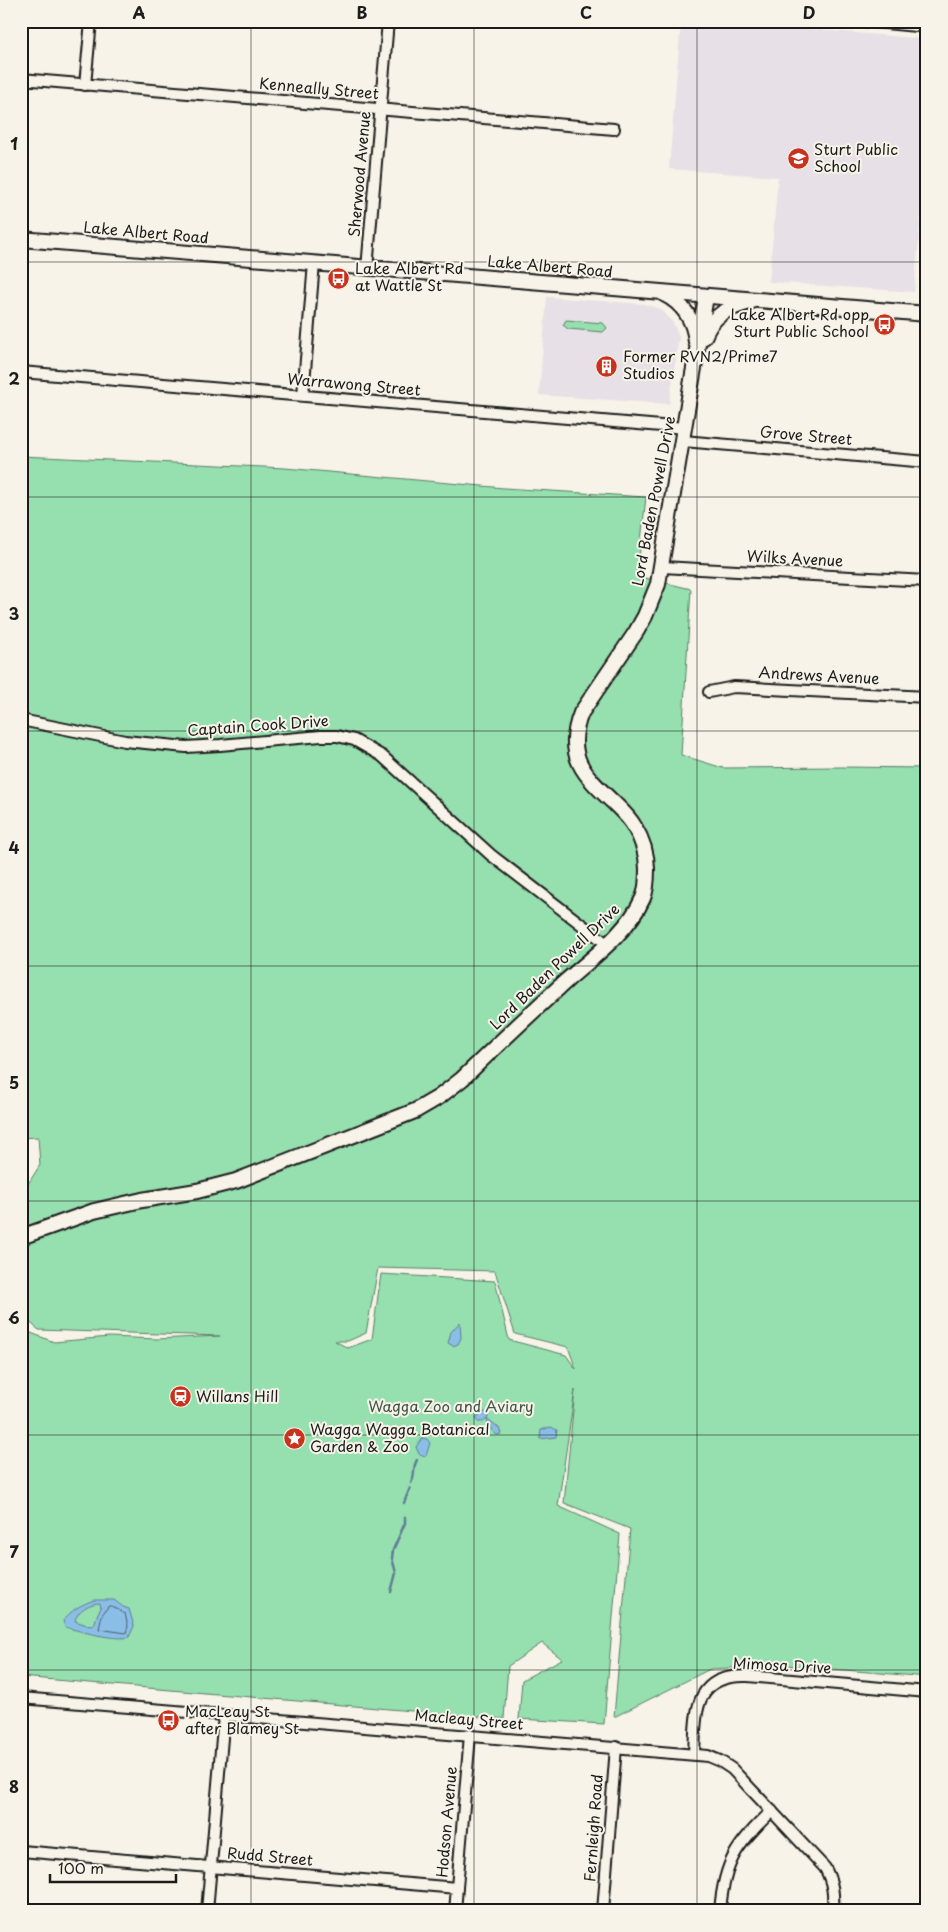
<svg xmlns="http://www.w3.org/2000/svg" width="948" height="1932" font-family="'Playpen Sans',sans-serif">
<rect width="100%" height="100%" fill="#f7f3e8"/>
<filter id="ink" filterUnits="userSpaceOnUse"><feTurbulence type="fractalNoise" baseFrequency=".02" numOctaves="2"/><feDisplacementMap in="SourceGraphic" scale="10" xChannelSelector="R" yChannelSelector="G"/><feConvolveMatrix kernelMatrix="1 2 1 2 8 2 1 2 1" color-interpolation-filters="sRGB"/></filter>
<g filter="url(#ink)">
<!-- built -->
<g fill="#e7e0e6">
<path d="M681 21H715L927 39V149L914 292 769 282 778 177 669 169Z"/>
<path d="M547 297 643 304 661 309 673 323 679 337 669 404 539 395Z"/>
</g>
<!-- green -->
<g fill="#96dfae" stroke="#597e65" fill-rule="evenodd">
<path d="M566 320 603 323 607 328 603 332 568 329 563 325Z"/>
<path d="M21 456 285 468 504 488 646 497 637 576 691 589 681 755 723 768 842 767 927 768V1677L785 1665 710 1669 614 1717 630 1529 564 1503 575 1390 558 1506 620 1534 604 1724 519 1719 522 1680 562 1659 542 1643 508 1666 504 1719 21 1677V1327L26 1331 54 1342 109 1337 157 1339 220 1336 39 1330 21 1315V1195L40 1165 38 1137 21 1138ZM378 1268 495 1271 515 1334 568 1347 576 1369 566 1355 509 1340 495 1281 381 1274 372 1339 348 1348 335 1341H348L366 1333Z"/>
</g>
<!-- water -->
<g fill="#8bbee7" stroke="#5f7d96" fill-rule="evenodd">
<path d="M460 1322 461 1338 458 1344 453 1346 448 1343 451 1332Z"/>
<path d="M484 1412 488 1413V1418L483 1422H478L476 1417Z"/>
<path d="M488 1419 499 1428 501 1434 497 1435 492 1431 490 1425 487 1421Z"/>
<path d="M551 1427 557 1430 556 1437 540 1439 541 1430Z"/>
<path d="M422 1438 427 1439 430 1443 426 1456 419 1454 416 1447Z"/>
<path d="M94 1600H114L123 1607 129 1609 134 1626 129 1637C116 1641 79 1631 65 1627L63 1621C72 1609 81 1605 94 1600ZM100 1603 101 1608 98 1613 94 1625 90 1626 75 1621C77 1610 90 1603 100 1603Z"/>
</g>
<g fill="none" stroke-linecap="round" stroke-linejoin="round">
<!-- shore -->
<path stroke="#485d6d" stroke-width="1" d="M109 1606H112L125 1614 128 1626 126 1633 99 1629 102 1615Z"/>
<!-- stream -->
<g stroke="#5f7d96" stroke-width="2.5">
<path d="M411 1483C416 1476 412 1467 417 1460"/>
<path d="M404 1503 410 1488"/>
<path d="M391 1592 396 1573 392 1558 393 1550 405 1523V1517"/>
</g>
<defs>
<g id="street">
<path d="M864 21 927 27"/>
<path d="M21 79 614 129"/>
<path d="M85 85 91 21"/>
<path d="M367 269 388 21"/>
<path d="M21 372 685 428"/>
<path d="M303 395 314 263"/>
<path d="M683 441 927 462"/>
<path d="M662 567 927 581"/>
<path d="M709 692 734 687 927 697"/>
<path d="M21 720 125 741 186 747 220 745 321 736H337L354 740 382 756 491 855 607 944"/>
<path d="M21 1698 708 1756 720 1761 732 1769 825 1868C833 1883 834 1894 833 1911"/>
<path d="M694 1754C696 1712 693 1674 748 1676L927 1692"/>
<path d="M21 1851 457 1888"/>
<path d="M207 1911 224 1715"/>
<path d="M455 1911 470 1735"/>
<path d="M603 1911 616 1747"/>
<path d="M720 1911C724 1861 737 1844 772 1811"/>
</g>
<g id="secondary">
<path d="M21 239 927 314"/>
<path d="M664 294C684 304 694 320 696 342"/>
<path d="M704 337C713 314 728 308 750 302"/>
<path d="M21 1237 94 1211 142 1200 197 1191 236 1181 415 1111 439 1097 462 1079C496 1046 531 1013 566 981 593 957 628 932 643 898 647 889 647 878 647 869 647 853 642 839 634 826 629 817 621 810 614 803 584 775 564 756 581 713L636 632 645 616 658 584 706 296"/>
</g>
</defs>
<!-- street casing -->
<use href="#street" stroke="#1c1c1c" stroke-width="14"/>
<!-- secondary casing -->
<use href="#secondary" stroke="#1c1c1c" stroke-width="18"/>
<!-- street -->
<use href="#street" stroke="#f7f3e8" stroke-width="10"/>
<!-- secondary -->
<use href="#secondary" stroke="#f7f3e8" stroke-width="14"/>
</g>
</g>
<!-- grid -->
<path fill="none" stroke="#1c1c1c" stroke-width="1" stroke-opacity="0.55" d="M251 21V1911M474 21V1911M697 21V1911M21 262H927M21 497H927M21 731H927M21 966H927M21 1201H927M21 1435H927M21 1670H927"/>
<!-- icons -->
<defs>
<symbol id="school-disc" viewBox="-11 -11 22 22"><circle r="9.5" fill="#c8321e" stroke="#f7f3e8"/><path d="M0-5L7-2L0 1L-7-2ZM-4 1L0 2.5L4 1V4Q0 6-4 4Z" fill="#fff"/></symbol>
<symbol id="bus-disc" viewBox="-11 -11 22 22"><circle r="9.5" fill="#c8321e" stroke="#f7f3e8"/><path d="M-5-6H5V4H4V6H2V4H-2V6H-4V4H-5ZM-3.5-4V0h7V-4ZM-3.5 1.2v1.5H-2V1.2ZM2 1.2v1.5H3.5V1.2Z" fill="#fff"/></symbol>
<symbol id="building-disc" viewBox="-11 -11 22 22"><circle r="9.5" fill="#c8321e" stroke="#f7f3e8"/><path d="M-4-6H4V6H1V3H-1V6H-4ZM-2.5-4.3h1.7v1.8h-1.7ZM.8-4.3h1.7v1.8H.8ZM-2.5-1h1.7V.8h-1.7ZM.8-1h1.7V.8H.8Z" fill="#fff"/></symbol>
<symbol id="station-disc" viewBox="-11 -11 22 22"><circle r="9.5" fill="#c8321e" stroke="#f7f3e8"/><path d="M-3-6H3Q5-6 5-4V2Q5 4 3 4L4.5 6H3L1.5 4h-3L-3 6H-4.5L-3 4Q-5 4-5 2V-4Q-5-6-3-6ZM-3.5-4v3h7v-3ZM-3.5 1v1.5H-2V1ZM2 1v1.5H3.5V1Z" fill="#fff"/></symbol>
<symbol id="sight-disc" viewBox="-11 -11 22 22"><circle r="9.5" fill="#c8321e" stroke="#f7f3e8"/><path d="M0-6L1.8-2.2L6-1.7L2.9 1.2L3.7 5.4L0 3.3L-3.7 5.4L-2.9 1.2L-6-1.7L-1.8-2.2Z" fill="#fff"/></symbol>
</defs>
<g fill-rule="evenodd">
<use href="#school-disc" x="786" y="146" width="25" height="25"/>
<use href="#bus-disc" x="326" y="266" width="25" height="25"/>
<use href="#bus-disc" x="872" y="312" width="25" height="25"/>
<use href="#building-disc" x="594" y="354" width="25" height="25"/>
<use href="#station-disc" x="168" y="1384" width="25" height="25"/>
<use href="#sight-disc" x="282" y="1426" width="25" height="25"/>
<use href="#bus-disc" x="156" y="1708" width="25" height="25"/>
</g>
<g text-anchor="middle" stroke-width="4" stroke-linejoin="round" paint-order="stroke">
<!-- street labels -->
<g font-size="15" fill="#1c1c1c" stroke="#f7f3e8">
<text transform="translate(319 89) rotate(5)" y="5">Kenneally Street</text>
<text transform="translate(360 174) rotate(-85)" y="5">Sherwood Avenue</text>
<text transform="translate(146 233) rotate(5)" y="5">Lake Albert Road</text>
<text transform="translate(550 267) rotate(5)" y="5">Lake Albert Road</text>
<text transform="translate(354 385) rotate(5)" y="5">Warrawong Street</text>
<text transform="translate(806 436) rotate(5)" y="5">Grove Street</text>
<text transform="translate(654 501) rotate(-79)" y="5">Lord Baden Powell Drive</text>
<text transform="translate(795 559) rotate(3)" y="5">Wilks Avenue</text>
<text transform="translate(819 676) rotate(3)" y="5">Andrews Avenue</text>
<text transform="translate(258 726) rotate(-4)" y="5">Captain Cook Drive</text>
<text transform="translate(555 967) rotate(-44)" y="5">Lord Baden Powell Drive</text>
<text transform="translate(782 1666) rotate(3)" y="5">Mimosa Drive</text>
<text transform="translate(469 1720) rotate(5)" y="5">Macleay Street</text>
<text transform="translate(447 1822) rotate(-85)" y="5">Hodson Avenue</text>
<text transform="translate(594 1828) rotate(-86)" y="5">Fernleigh Road</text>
<text transform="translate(270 1857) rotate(5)" y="5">Rudd Street</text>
</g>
<!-- poi labels -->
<g font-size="15" fill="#1c1c1c" stroke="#f7f3e8" text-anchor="start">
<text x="814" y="155">Sturt Public<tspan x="814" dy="17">School</tspan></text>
<text x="355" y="274">Lake Albert Rd<tspan x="355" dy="17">at Wattle St</tspan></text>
<text x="869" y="320" text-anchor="end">Lake Albert Rd opp<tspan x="869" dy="17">Sturt Public School</tspan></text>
<text x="623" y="362">Former RVN2/Prime7<tspan x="623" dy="17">Studios</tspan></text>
<text x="196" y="1402">Willans Hill</text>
<text x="310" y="1435">Wagga Wagga Botanical<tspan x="310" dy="17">Garden &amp; Zoo</tspan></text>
<text x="185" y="1717">MacLeay St<tspan x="185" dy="17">after Blamey St</tspan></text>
</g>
<!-- park labels -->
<g font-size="15" fill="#415648" stroke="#f7f3e8">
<text x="451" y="1412">Wagga Zoo and Aviary</text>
</g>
</g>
<!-- margin -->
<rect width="948" height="1932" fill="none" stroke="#f7f3e8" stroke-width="55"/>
<!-- scale -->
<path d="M50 1874v8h126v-8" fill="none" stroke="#1c1c1c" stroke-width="2.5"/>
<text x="58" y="1874" font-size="15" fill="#1c1c1c" stroke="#f7f3e8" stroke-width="4" paint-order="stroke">100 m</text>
<rect x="28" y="28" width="892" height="1876" fill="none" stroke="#1c1c1c" stroke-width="2"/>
<g font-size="16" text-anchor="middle" font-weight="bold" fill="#1c1c1c">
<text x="139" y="19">A</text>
<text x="362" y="19">B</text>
<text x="586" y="19">C</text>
<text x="809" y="19">D</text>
<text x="14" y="150">1</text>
<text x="14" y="385">2</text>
<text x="14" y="620">3</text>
<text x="14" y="854">4</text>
<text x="14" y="1089">5</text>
<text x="14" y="1324">6</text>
<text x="14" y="1558">7</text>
<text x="14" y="1793">8</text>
</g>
</svg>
